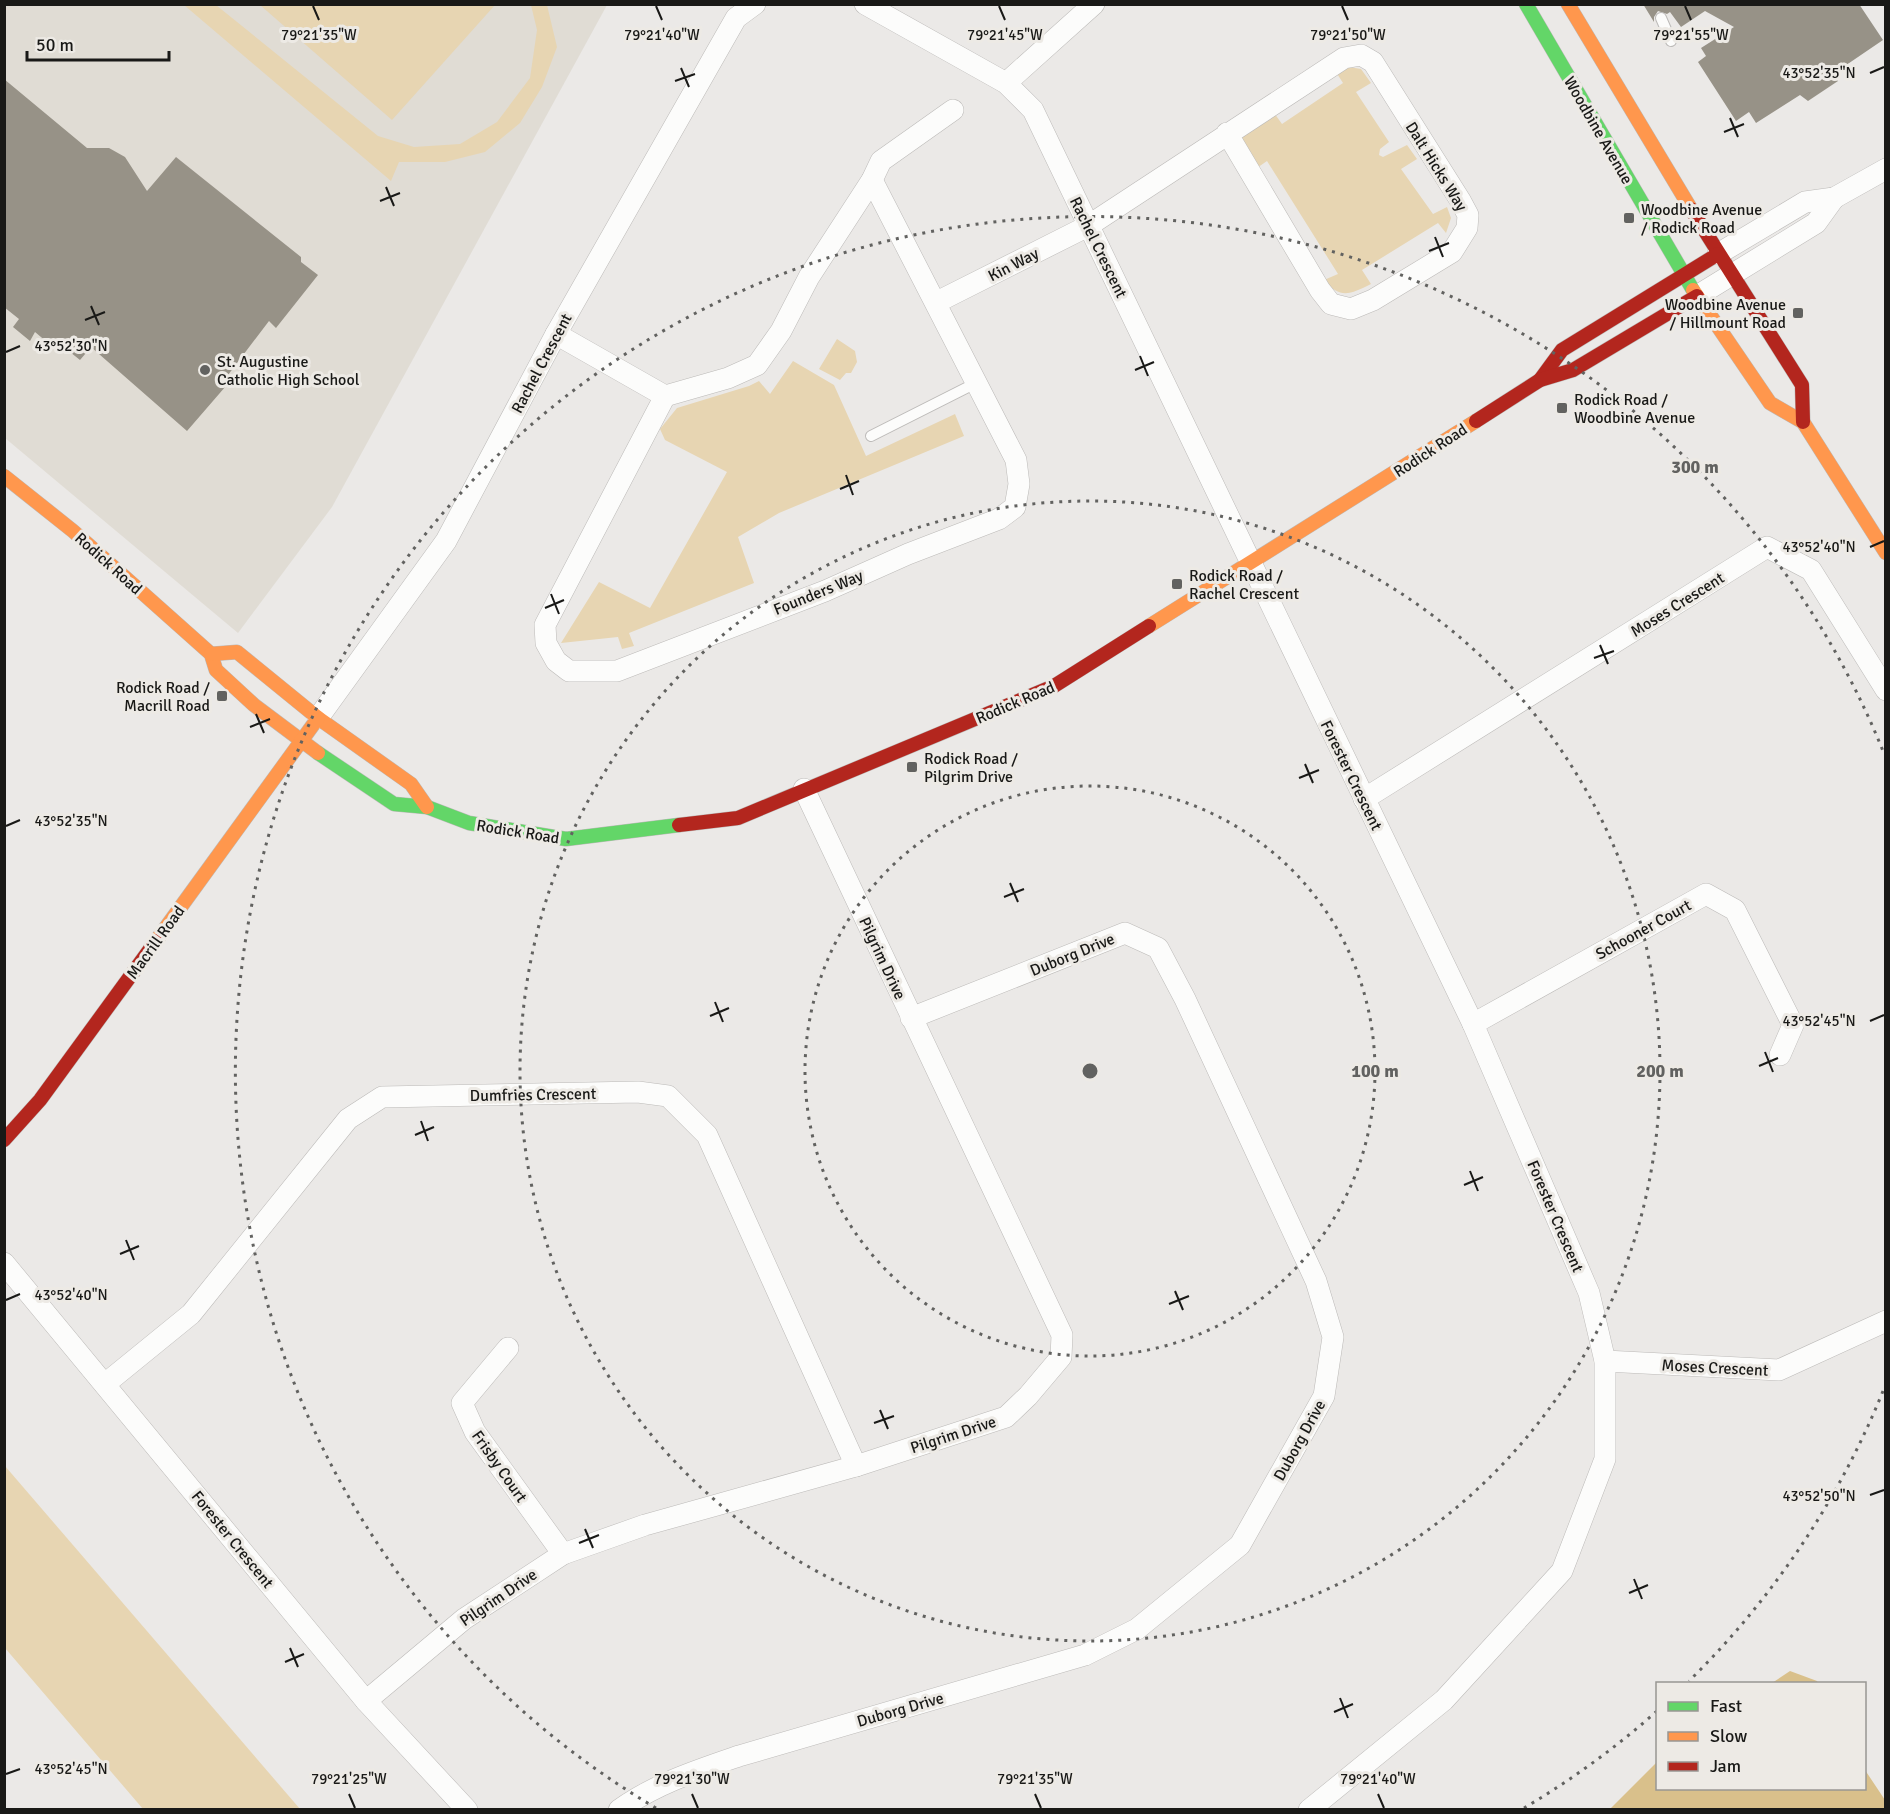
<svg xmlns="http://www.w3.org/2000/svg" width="1890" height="1814" font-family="Signika,sans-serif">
<rect width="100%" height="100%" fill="#ebe9e7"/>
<!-- built -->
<path fill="#e0dcd4" d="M4 5H607L332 507 238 633 5 438Z"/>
<!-- green -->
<g fill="#e7d5b2">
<path d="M184 5H216L378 136 414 147 460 144 497 122 530 78 537 30 531 5H547L557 47 542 87 520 123 485 152 445 162H399L391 181Z"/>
<path d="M260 5H495L392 120Z"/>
<path d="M1343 66 1361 69 1371 83 1356 92 1389 142 1380 149 1379 155 1383 157 1407 145 1417 159 1401 169 1433 214 1447 207 1451 218 1446 233 1438 223 1362 270 1371 284C1350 294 1341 300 1324 280L1338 274 1267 161 1254 170 1236 134 1272 110 1282 124 1343 83 1334 69Z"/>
<path d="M837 339 855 351 857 362 851 373H846L840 380 819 369Z"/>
<path d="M793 361 834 385 866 456 955 414 964 436 779 513 738 537 754 583 629 633 634 646 622 649 618 637 561 643 599 582 650 608 727 472 665 440 660 429 677 408 749 386 759 381 770 394Z"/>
<path d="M5 1466 300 1809H143L5 1648Z"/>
</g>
<!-- forest -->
<g fill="#d9c08b">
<path d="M1790 1671 1817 1681 1818 1683H1772Z"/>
<path d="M1657 1762 1658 1788H1864L1865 1770 1885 1800V1809H1610Z"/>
</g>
<!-- building -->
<g fill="#979287">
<path d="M1643 4H1859L1883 40 1833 74 1838 81 1808 101 1800 95 1756 123 1749 112 1736 121 1698 62 1706 56 1701 48 1734 27 1705 11 1681 27 1670 12 1667 14 1658 11 1654 17V22Z"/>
<path d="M4 79 87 148H109L125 157 147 191 176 157 301 257V262L318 275 276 328 269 321 228 375 232 379 187 431 91 347 80 360 65 348 60 353 35 332 30 341 13 327 19 319 4 307Z"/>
</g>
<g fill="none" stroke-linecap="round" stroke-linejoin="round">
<defs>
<g id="lane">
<path d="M1661 18 1671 41"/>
<path d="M871 436 976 383"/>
</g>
<g id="street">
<path d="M865 4 1006 83 1033 110 1473 1024 1589 1293 1605 1361V1459L1562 1571 1444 1700 1309 1810"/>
<path d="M1006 83 1094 4"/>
<path d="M1718 254 1805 202 1834 198 1886 169"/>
<path d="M1697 296 1816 223 1834 198"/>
<path d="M937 302 1088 226 1344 58 1361 55 1373 62 1460 200 1468 215 1467 228 1452 252 1373 300 1351 309 1331 304 1320 290 1227 133"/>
<path d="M556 334 665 396 728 378 757 365 781 331 809 277 872 180 881 161 953 110"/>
<path d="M665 396 545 625 546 643 556 661 569 671H617L825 591 908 554 999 519 1015 507 1019 484 1016 460 872 180"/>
<path d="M318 718 446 541 556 334 736 18 755 4"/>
<path d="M1364 799 1767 547 1811 570 1886 690"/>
<path d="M1473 1024 1706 894 1735 910 1793 1025 1780 1055"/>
<path d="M4 1263 366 1701 467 1810"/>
<path d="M508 1348 462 1403 475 1432 563 1554"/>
<path d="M1605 1361 1779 1370 1886 1321"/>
<path d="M105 1384 191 1314 348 1119 382 1097 638 1092 668 1096 707 1135 856 1466"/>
<path d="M366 1701 464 1619 563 1554 645 1525 856 1466 1006 1417 1028 1396 1061 1357 1062 1335 804 789"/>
<path d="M619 1810C655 1784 698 1770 739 1756L1085 1655 1137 1629 1240 1545 1324 1396 1333 1337 1316 1281 1185 999 1158 948 1125 933 911 1018"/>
</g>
<g id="fast">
<path d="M1526 4 1693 290"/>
<path d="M318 753 394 804 427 807 469 823 566 839 679 825"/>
</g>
<g id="slow">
<path d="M1568 4 1691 209"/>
<path d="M1693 290 1770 403 1803 422 1886 553"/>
<path d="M4 476 73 531 211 654 216 670 254 705 318 753"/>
<path d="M1149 626 1476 421"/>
<path d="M211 654 237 652 318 718 411 784 427 807"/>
<path d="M156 941 318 718"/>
</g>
<g id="jam">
<path d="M1691 209 1802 385 1803 422"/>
<path d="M1540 380 1562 350 1718 254"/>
<path d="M1476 421 1540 380 1573 370 1697 296"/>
<path d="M679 825 738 818 1054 686 1149 626"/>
<path d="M4 1140 40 1100 156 941"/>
</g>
</defs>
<!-- lane casing -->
<use href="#lane" stroke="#bcbab8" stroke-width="12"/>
<!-- street casing -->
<use href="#street" stroke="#bcbab8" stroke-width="22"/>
<!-- fast casing -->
<use href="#fast" stroke="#bcbab8" stroke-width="15"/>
<!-- slow casing -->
<use href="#slow" stroke="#bcbab8" stroke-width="15"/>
<!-- jam casing -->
<use href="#jam" stroke="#bcbab8" stroke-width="15"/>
<!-- lane -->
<use href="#lane" stroke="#fcfcfb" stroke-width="10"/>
<!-- street -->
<use href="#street" stroke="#fcfcfb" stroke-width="21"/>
<!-- fast -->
<use href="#fast" stroke="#63d668" stroke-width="14"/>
<!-- slow -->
<use href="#slow" stroke="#ff974d" stroke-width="14"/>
<!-- jam -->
<use href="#jam" stroke="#b3261e" stroke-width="14"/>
</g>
<!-- ticks -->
<path fill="none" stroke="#191917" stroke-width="2" d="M313 6 319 20M656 6 662 20M999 6 1005 20M1342 6 1348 20M1685 6 1691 20M681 68 689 87M1870 73 1884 67M675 81 695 74M1730 118 1738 137M1724 132 1744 124M386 187 394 206M380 201 400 193M1435 237 1443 257M1429 251 1449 243M91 306 99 325M85 320 105 312M6 352 20 346M1140 356 1148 376M1135 370 1154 362M846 475 853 495M840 489 859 481M1870 547 1884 541M551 594 559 614M545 608 564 600M1600 645 1608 664M1594 658 1614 651M256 714 264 733M250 727 270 719M1305 764 1313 783M1299 778 1319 770M6 826 20 820M1010 883 1018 902M1004 897 1024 889M715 1002 723 1022M710 1016 729 1008M1870 1021 1884 1015M1765 1052 1773 1072M1759 1066 1778 1058M421 1121 428 1141M415 1135 434 1127M1470 1171 1478 1191M1464 1185 1483 1177M126 1240 134 1260M120 1254 139 1246M1175 1291 1183 1310M6 1300 20 1294M1169 1304 1189 1296M880 1410 888 1429M874 1423 894 1416M1870 1495 1884 1490M585 1529 593 1548M579 1543 599 1535M1634 1579 1642 1599M1629 1593 1648 1585M290 1648 298 1667M285 1662 304 1654M1340 1698 1348 1718M1334 1712 1353 1704M6 1774 20 1769M349 1794 355 1808M692 1794 698 1808M1035 1794 1041 1808M1378 1794 1384 1808"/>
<!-- distance rings -->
<g fill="none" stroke="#626260" stroke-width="3" stroke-dasharray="3 6">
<circle cx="1090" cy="1071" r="285"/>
<circle cx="1090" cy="1071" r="570"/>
<path d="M1883 1391A855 855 0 0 1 1689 1681M1657 1711A855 855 0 0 1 1524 1808M656 1808A855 855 0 1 1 1883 751"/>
</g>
<!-- markers -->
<g fill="#626260" stroke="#edeae5" stroke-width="2">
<rect x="1623" y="212" width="12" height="12" rx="3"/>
<rect x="1792" y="307" width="12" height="12" rx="3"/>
<circle cx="205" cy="370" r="6"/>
<rect x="1556" y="402" width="12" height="12" rx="3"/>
<rect x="1171" y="578" width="12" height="12" rx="3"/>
<rect x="216" y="690" width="12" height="12" rx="3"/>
<rect x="906" y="761" width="12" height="12" rx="3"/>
</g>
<g text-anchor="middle" stroke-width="6" stroke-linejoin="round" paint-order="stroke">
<!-- street labels -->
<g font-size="16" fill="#191917" stroke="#edeae5">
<text transform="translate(1599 130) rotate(60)" y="6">Woodbine Avenue</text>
<text transform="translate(1437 166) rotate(58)" y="6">Dalt Hicks Way</text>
<text transform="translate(1099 247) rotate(64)" y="6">Rachel Crescent</text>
<text transform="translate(1013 264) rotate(-27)" y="6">Kin Way</text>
<text transform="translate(541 363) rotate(-62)" y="6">Rachel Crescent</text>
<text transform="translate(1430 450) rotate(-33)" y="6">Rodick Road</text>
<text transform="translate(109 563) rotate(42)" y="6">Rodick Road</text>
<text transform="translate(818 592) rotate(-22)" y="6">Founders Way</text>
<text transform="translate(1677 604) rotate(-32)" y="6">Moses Crescent</text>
<text transform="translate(1015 702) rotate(-23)" y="6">Rodick Road</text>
<text transform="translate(1352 775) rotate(64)" y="6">Forester Crescent</text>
<text transform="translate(518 831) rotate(9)" y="6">Rodick Road</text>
<text transform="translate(1643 929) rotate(-29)" y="6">Schooner Court</text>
<text transform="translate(155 942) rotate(-54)" y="6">Macrill Road</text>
<text transform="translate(1072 954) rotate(-22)" y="6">Duborg Drive</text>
<text transform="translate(883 958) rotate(65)" y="6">Pilgrim Drive</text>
<text transform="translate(533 1094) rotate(-1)" y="6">Dumfries Crescent</text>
<text transform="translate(1556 1216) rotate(67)" y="6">Forester Crescent</text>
<text transform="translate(1715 1367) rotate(3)" y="6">Moses Crescent</text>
<text transform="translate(953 1434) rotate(-18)" y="6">Pilgrim Drive</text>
<text transform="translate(1299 1440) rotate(-61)" y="6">Duborg Drive</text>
<text transform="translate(500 1466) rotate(55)" y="6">Frisby Court</text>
<text transform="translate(233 1539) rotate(51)" y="6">Forester Crescent</text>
<text transform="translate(498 1597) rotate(-34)" y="6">Pilgrim Drive</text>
<text transform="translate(900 1709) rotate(-16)" y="6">Duborg Drive</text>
</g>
<!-- poi labels -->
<g font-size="16" fill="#191917" stroke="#edeae5" text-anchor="start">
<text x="1641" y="215">Woodbine Avenue<tspan x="1641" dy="18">/ Rodick Road</tspan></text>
<text x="1786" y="310" text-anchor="end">Woodbine Avenue<tspan x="1786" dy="18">/ Hillmount Road</tspan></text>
<text x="217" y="367">St. Augustine<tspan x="217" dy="18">Catholic High School</tspan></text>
<text x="1574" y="405">Rodick Road /<tspan x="1574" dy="18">Woodbine Avenue</tspan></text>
<text x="1189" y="581">Rodick Road /<tspan x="1189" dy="18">Rachel Crescent</tspan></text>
<text x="210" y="693" text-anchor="end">Rodick Road /<tspan x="210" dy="18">Macrill Road</tspan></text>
<text x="924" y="764">Rodick Road /<tspan x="924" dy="18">Pilgrim Drive</tspan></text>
</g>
</g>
<g font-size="15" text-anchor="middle" fill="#191917" stroke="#edeae5" stroke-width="6" stroke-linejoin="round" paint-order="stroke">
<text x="319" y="40">79°21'35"W</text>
<text x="662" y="40">79°21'40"W</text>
<text x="1005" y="40">79°21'45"W</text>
<text x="1348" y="40">79°21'50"W</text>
<text x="1691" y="40">79°21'55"W</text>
<text x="1819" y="78">43°52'35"N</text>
<text x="71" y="351">43°52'30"N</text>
<text x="1819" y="552">43°52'40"N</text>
<text x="71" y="826">43°52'35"N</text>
<text x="1819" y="1026">43°52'45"N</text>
<text x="71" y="1300">43°52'40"N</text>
<text x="1819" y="1501">43°52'50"N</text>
<text x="71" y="1774">43°52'45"N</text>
<text x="349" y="1784">79°21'25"W</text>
<text x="692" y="1784">79°21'30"W</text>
<text x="1035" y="1784">79°21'35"W</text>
<text x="1378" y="1784">79°21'40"W</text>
</g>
<circle cx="1090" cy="1071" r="9" fill="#626260" stroke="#edeae5" stroke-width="3"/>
<g font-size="18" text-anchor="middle" font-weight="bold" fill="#626260" stroke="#edeae5" stroke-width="6" stroke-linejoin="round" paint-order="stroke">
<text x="1695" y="473">300 m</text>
<text x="1375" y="1077">100 m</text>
<text x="1660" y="1077">200 m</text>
</g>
<!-- border -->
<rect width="1890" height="1814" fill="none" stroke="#191917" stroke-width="12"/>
<!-- legend -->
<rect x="1656" y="1682" width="210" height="108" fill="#edeae5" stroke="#989693" stroke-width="1.5"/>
<rect x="1668" y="1702" width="30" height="9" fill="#63d668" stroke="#989693" stroke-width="1.5"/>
<text x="1710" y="1712" font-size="18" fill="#191917">Fast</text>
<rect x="1668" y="1732" width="30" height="9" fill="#ff974d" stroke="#989693" stroke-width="1.5"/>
<text x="1710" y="1742" font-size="18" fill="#191917">Slow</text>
<rect x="1668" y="1762" width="30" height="9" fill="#b3261e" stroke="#989693" stroke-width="1.5"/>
<text x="1710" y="1772" font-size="18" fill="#191917">Jam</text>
<!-- scale -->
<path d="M27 51v9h142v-9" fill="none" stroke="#191917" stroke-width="3"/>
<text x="36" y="51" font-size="18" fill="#191917" stroke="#edeae5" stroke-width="4.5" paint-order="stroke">50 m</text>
</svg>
